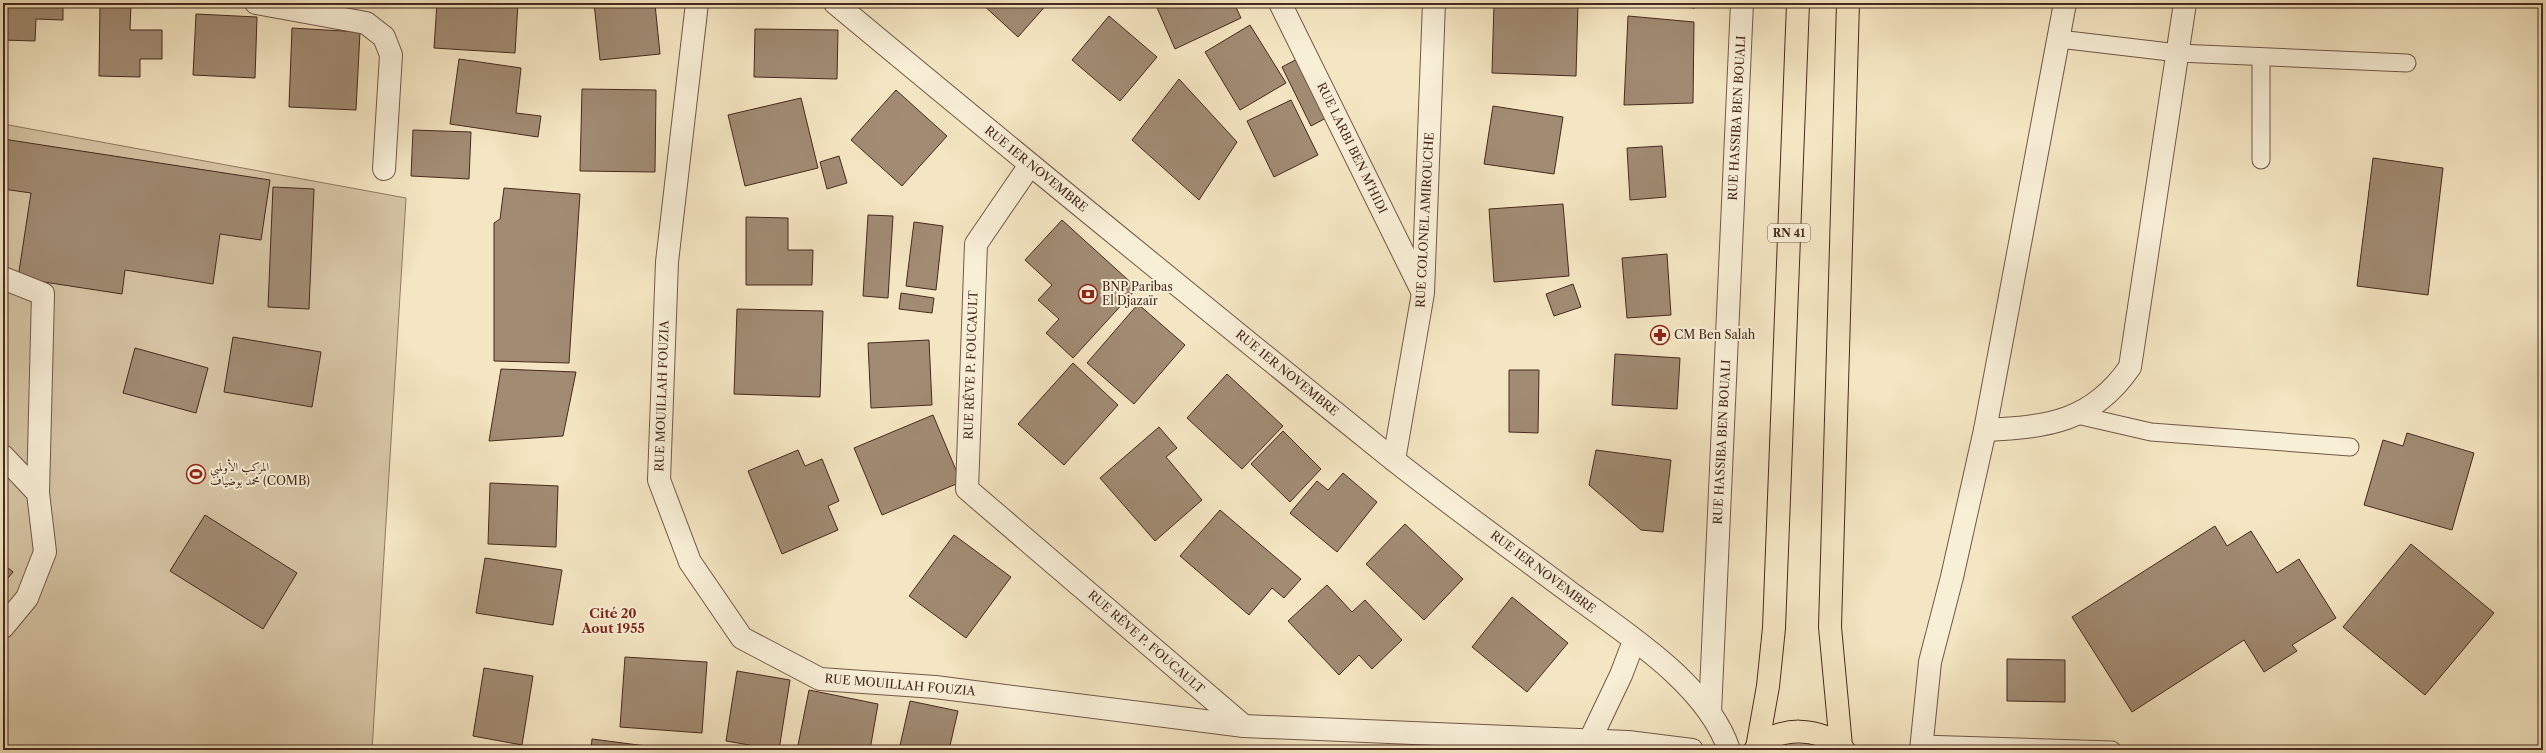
<svg xmlns="http://www.w3.org/2000/svg" width="2546" height="753" font-family="'Libre Caslon Text',Amiri,serif">
<rect width="100%" height="100%" fill="#f4e6c2"/>
<filter id="stains"><feTurbulence type="fractalNoise" baseFrequency=".005" numOctaves="4"/><feColorMatrix values="0 0 0 0 .2 0 0 0 0 .09 0 0 0 0 .02 0 0 0 .5 -.17"/></filter>
<radialGradient id="worn" r=".72"><stop offset=".6" stop-color="#630" stop-opacity="0"/><stop offset="1" stop-color="#630" stop-opacity=".3"/></radialGradient>
<!-- green -->
<path fill="#d7c6a6" stroke="#8f7862" d="M3 124 406 198 372 750H3Z"/>
<!-- building -->
<g fill="#a18b73" stroke="#47291e">
<path d="M3 3H63V20L36 19 35 41 3 40Z"/>
<path d="M100 3H131L130 30H162V59H140V77L99 76Z"/>
<path d="M437 3H518L515 53 434 48Z"/>
<path d="M594 3H667L655 4 660 54 600 60Z"/>
<path d="M981 3H1048L1018 37Z"/>
<path d="M1155 3H1234L1241 18 1175 49Z"/>
<path d="M1494 3 1578 4 1576 76 1492 73Z"/>
<path d="M1626 3H1696L1695 8Z"/>
<path d="M2300 3H2376V5Z"/>
<path d="M196 14 257 17 255 78 193 75Z"/>
<path d="M1109 16 1157 57 1120 101 1072 60Z"/>
<path d="M1628 16 1694 22 1693 103 1624 105Z"/>
<path d="M1250 25 1286 83 1240 110 1205 52Z"/>
<path d="M292 28 360 32 356 110 289 107Z"/>
<path d="M755 29 838 30 837 79 754 77Z"/>
<path d="M1299 58 1328 117 1311 126 1282 67Z"/>
<path d="M459 59 521 68 516 113 541 116 538 137 450 124Z"/>
<path d="M1179 79 1237 142 1199 200 1132 140Z"/>
<path d="M582 89 656 90 655 172 580 171Z"/>
<path d="M896 90 947 136 902 186 851 140Z"/>
<path d="M801 98 818 168 745 186 728 115Z"/>
<path d="M1291 100 1318 155 1274 177 1247 121Z"/>
<path d="M1493 106 1563 117 1554 174 1484 164Z"/>
<path d="M413 130 471 132 469 179 411 176Z"/>
<path d="M3 139 270 180 261 240 220 234 213 284 125 270 122 294 18 278 31 193 3 189Z"/>
<path d="M1662 146 1666 197 1630 200 1627 148Z"/>
<path d="M839 156 847 183 827 189 820 162Z"/>
<path d="M2373 158 2443 168 2428 295 2357 286Z"/>
<path d="M273 187 314 189 309 309 268 307Z"/>
<path d="M504 188 580 194 569 363 494 361V223L500 219Z"/>
<path d="M1563 204 1569 276 1494 282 1489 209Z"/>
<path d="M868 215 893 216 888 298 863 296Z"/>
<path d="M746 217 788 218V250H813L812 285H746Z"/>
<path d="M1062 220 1137 288 1073 358 1046 333 1059 319 1038 300 1052 285 1025 260Z"/>
<path d="M914 222 943 226 936 290 906 286Z"/>
<path d="M1667 254 1671 315 1627 318 1622 258Z"/>
<path d="M1573 284 1581 307 1554 316 1546 294Z"/>
<path d="M901 293 934 298 932 313 899 309Z"/>
<path d="M1138 304 1185 345 1134 404 1087 363Z"/>
<path d="M737 309 823 311 820 397 734 394Z"/>
<path d="M233 337 321 352 312 407 224 392Z"/>
<path d="M929 340 932 405 871 408 868 343Z"/>
<path d="M135 348 208 368 196 413 123 393Z"/>
<path d="M1615 354 1680 358 1677 409 1612 405Z"/>
<path d="M1073 363 1118 405 1064 465 1018 424Z"/>
<path d="M501 369 576 372 563 436 489 441Z"/>
<path d="M1509 370H1539L1538 433 1509 432Z"/>
<path d="M1227 374 1283 426 1242 469 1187 418Z"/>
<path d="M933 415 961 482 882 515 854 448Z"/>
<path d="M1159 427 1177 448 1166 457 1202 500 1155 541 1100 478Z"/>
<path d="M1283 431 1321 469 1290 502 1251 464Z"/>
<path d="M2407 433 2474 453 2452 530 2364 505 2383 440 2403 446Z"/>
<path d="M798 450 805 466 822 459 839 501 828 506 838 530 782 554 748 471Z"/>
<path d="M1596 450 1671 460 1663 532 1641 530 1589 485Z"/>
<path d="M1343 473 1377 502 1337 552 1290 513 1317 481 1328 490Z"/>
<path d="M490 483 558 486 556 547 488 544Z"/>
<path d="M1220 510 1301 579 1284 598 1272 588 1249 615 1180 556Z"/>
<path d="M205 515 297 573 263 629 170 571Z"/>
<path d="M1405 524 1463 579 1424 620 1366 564Z"/>
<path d="M2215 526 2227 546 2251 531 2277 573 2299 559 2336 618 2292 645 2297 651 2264 672 2244 640 2132 712 2072 617Z"/>
<path d="M954 535 1011 577 966 638 909 596Z"/>
<path d="M2411 544 2494 613 2425 695 2343 627Z"/>
<path d="M485 558 562 570 553 625 476 613Z"/>
<path d="M3 564 13 572 3 584Z"/>
<path d="M1327 585 1352 612 1365 600 1402 640 1372 669 1359 655 1339 675 1288 621Z"/>
<path d="M1512 597 1568 643 1527 692 1472 647Z"/>
<path d="M625 657 707 662 702 733 620 727Z"/>
<path d="M2007 659 2065 660V702L2007 701Z"/>
<path d="M484 668 533 676 522 745 473 736Z"/>
<path d="M737 671 790 680 779 750 726 741Z"/>
<path d="M809 690 878 704 870 750H797Z"/>
<path d="M910 701 958 711 949 750H899Z"/>
<path d="M592 739 677 750H591Z"/>
</g>
<g fill="none" stroke-linecap="round" stroke-linejoin="round">
<defs>
<g id="lane">
<path d="M2059 39 2178 53 2407 63"/>
<path d="M2261 57V160"/>
<path d="M2077 415 2151 432 2350 447"/>
<path d="M1921 744 2112 750"/>
</g>
<g id="street">
<path d="M256 3 366 23 384 37 391 55 384 169"/>
<path d="M697 3 667 262 659 480 690 562 742 638 820 679 935 687 1244 726"/>
<path d="M835 3C1019 156 1204 307 1390 457 1448 503 1509 547 1568 591 1623 632 1707 683 1729 750"/>
<path d="M1280 3 1422 291"/>
<path d="M1030 165 976 244 967 489 1244 726 1628 742 1692 750"/>
<path d="M3 278 43 294 38 493"/>
<path d="M1985 430C2048 427 2092 422 2130 367L2185 3"/>
<path d="M3 456 38 493 45 552 27 598 3 627"/>
<path d="M1394 460 1423 293 1434 3"/>
<path d="M1710 713 1742 3"/>
<path d="M1590 740 1621 675 1634 641"/>
<path d="M1921 750 1930 662 1952 577 1985 430 2065 3"/>
</g>
<g id="highway">
<path d="M1841 746 1830 627 1848 3"/>
<path d="M1757 748 1768 686 1774 628 1798 3"/>
<path d="M1755 750C1777 725 1822 726 1844 750"/>
</g>
</defs>
<!-- lane casing -->
<use href="#lane" stroke="#725847" stroke-width="19"/>
<!-- street casing -->
<use href="#street" stroke="#725847" stroke-width="24"/>
<!-- highway casing -->
<use href="#highway" stroke="#47291e" stroke-width="24"/>
<!-- lane -->
<use href="#lane" stroke="#f8efd7" stroke-width="17"/>
<!-- street -->
<use href="#street" stroke="#f8efd7" stroke-width="22"/>
<!-- highway -->
<use href="#highway" stroke="#f4e6c2" stroke-width="22"/>
</g>
<!-- icons -->
<defs>
<symbol id="bank-ring" viewBox="-11 -11 22 22"><circle r="9.5" fill="#f8efd7" stroke="#8f2418" stroke-width="1.5"/><path d="M-6-4H6V4H-6ZM0-2.3a2.3 2.3 0 1 0 0 4.6a2.3 2.3 0 1 0 0-4.6Z" fill="#8f2418"/></symbol>
<symbol id="pharmacy-ring" viewBox="-11 -11 22 22"><circle r="9.5" fill="#f8efd7" stroke="#8f2418" stroke-width="1.5"/><path d="M-2-6h4v4h4v4h-4v4h-4v-4h-4v-4h4Z" fill="#8f2418"/></symbol>
<symbol id="stadium-ring" viewBox="-11 -11 22 22"><circle r="9.5" fill="#f8efd7" stroke="#8f2418" stroke-width="1.5"/><path d="M0-5a6.5 5 0 1 0 0 10a6.5 5 0 1 0 0-10ZM-3.5-1.8h7v3.6h-7Z" fill="#8f2418"/></symbol>
</defs>
<g fill-rule="evenodd">
<use href="#bank-ring" x="1077" y="283" width="22" height="22"/>
<use href="#pharmacy-ring" x="1649" y="324" width="22" height="22"/>
<use href="#stadium-ring" x="185" y="463" width="22" height="22"/>
</g>
<g text-anchor="middle" stroke-width="4" stroke-linejoin="round" paint-order="stroke">
<!-- shield labels -->
<rect fill="#f8efd7" stroke="#7c6456" stroke-width="1" x="1768" y="224" width="42" height="18" rx="3"/>
<g font-size="11" font-weight="bold" fill="#47291e">
<text x="1789" y="237">RN 41</text>
</g>
<!-- street labels -->
<g font-size="12" fill="#47291e" stroke="#f8efd7">
<text transform="translate(1737 118) rotate(-87)" y="4">RUE HASSIBA BEN BOUALI</text>
<text transform="translate(1352 148) rotate(64)" y="4">RUE LARBI BEN M'HIDI</text>
<text transform="translate(1036 169) rotate(39)" y="4">RUE 1ER NOVEMBRE</text>
<text transform="translate(1425 220) rotate(-87)" y="4">RUE COLONEL AMIROUCHE</text>
<text transform="translate(971 365) rotate(-88)" y="4">RUE RÊVE P. FOUCAULT</text>
<text transform="translate(1287 373) rotate(39)" y="4">RUE 1ER NOVEMBRE</text>
<text transform="translate(662 396) rotate(-88)" y="4">RUE MOUILLAH FOUZIA</text>
<text transform="translate(1722 442) rotate(-87)" y="4">RUE HASSIBA BEN BOUALI</text>
<text transform="translate(1543 572) rotate(37)" y="4">RUE 1ER NOVEMBRE</text>
<text transform="translate(1146 642) rotate(41)" y="4">RUE RÊVE P. FOUCAULT</text>
<text transform="translate(900 685) rotate(5)" y="4">RUE MOUILLAH FOUZIA</text>
</g>
<!-- poi labels -->
<g font-size="12" fill="#47291e" stroke="#f8efd7" text-anchor="start">
<text x="1102" y="291">BNP Paribas<tspan x="1102" dy="14">El Djazaïr</tspan></text>
<text x="1674" y="339">CM Ben Salah</text>
<text x="210" y="471">المركب الأولمبي<tspan x="210" dy="14">محمد بوضياف (COMB)</tspan></text>
</g>
<!-- neighbourhood labels -->
<g font-size="13" font-weight="bold" fill="#7a1f14" stroke="#f8efd7">
<text x="613" y="618">Cité 20<tspan x="613" dy="15">Aout 1955</tspan></text>
</g>
</g>
<!-- margin -->
<rect width="2546" height="753" fill="none" stroke="#f4e6c2" stroke-width="16"/>
<rect x="4" y="4" width="2538" height="745" fill="none" stroke="#47291e" stroke-width="2"/>
<rect x="8" y="8" width="2530" height="737" fill="none" stroke="#47291e"/>
<rect width="100%" height="100%" filter="url(#stains)"/>
<rect width="100%" height="100%" fill="url(#worn)"/>
</svg>
